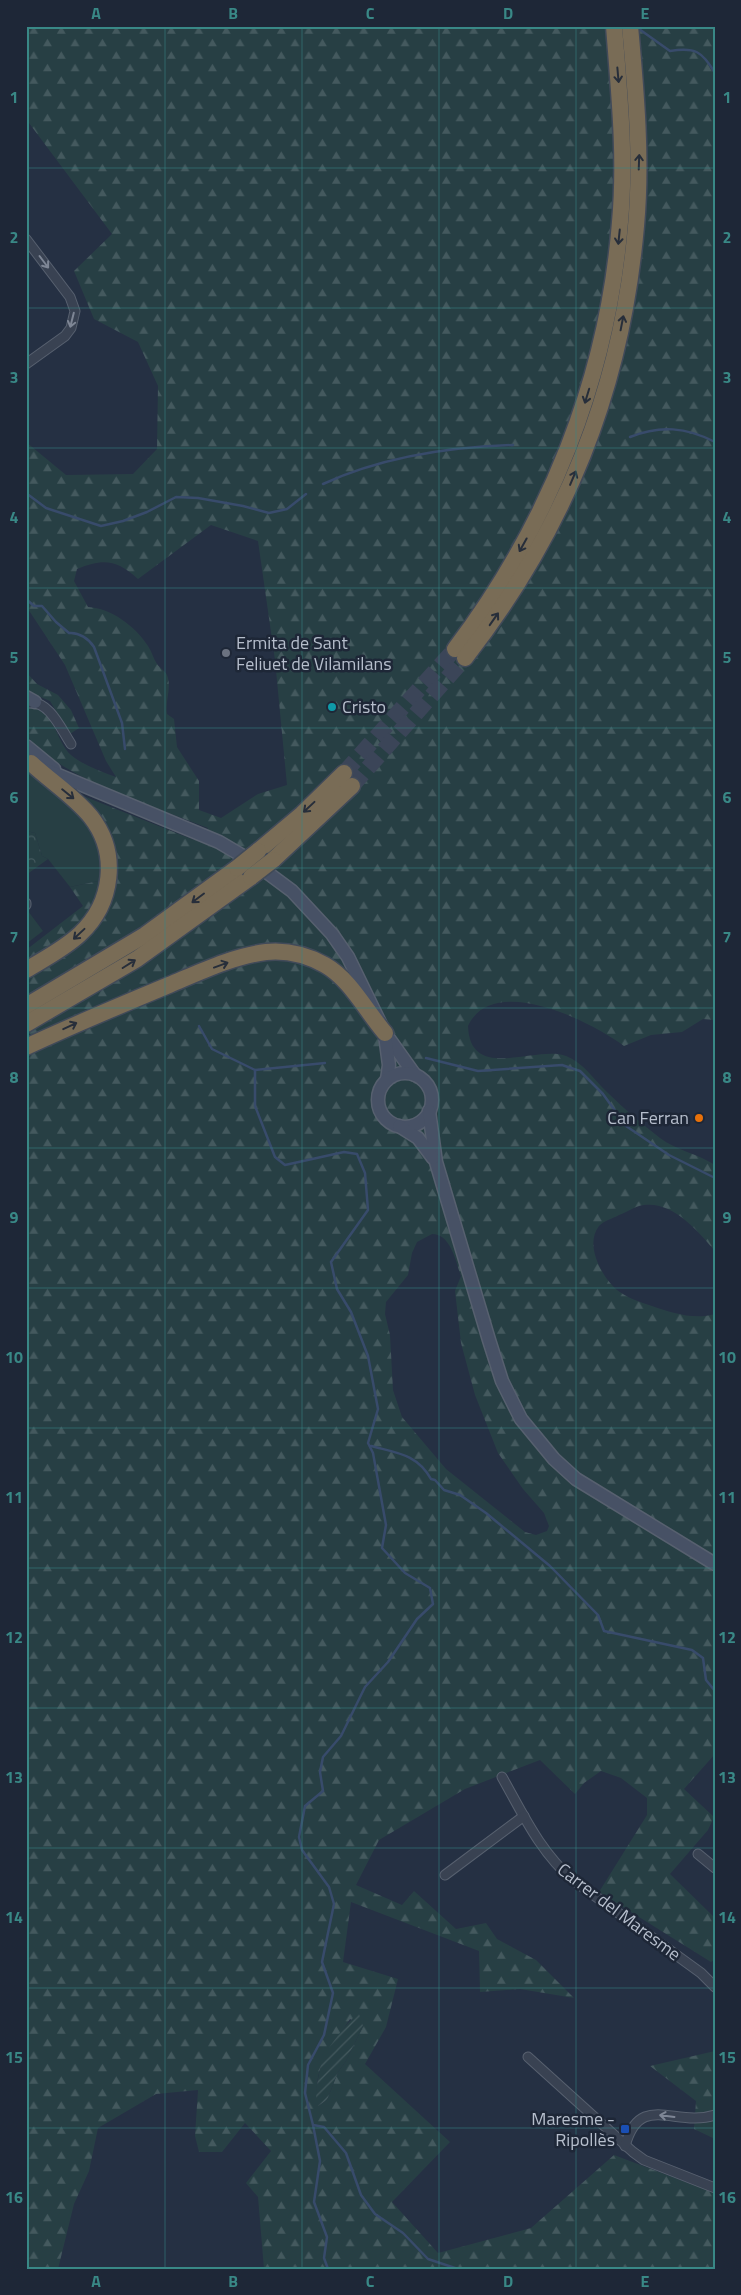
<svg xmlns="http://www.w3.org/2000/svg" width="741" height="2295" font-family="'Titillium Web',sans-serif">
<defs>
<pattern id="forest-firs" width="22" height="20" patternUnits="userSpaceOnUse" patternTransform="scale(1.25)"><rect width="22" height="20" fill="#273f44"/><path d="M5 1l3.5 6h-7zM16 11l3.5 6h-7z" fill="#44595e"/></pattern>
<pattern id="park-crowns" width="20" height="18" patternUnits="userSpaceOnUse" patternTransform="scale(1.25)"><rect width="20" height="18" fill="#273f44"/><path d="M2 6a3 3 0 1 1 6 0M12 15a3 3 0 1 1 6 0" fill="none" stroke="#44595e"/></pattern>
<pattern id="garden-furrows" width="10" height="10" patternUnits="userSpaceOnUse" patternTransform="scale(1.25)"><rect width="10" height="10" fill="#273f44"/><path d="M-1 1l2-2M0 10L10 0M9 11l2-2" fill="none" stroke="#44595e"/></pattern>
</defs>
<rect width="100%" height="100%" fill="#253043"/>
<!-- grass -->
<g fill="#273f44">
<path d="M26 770C55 791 91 812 101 848 104 858 103 870 103 880L70 887 48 859 42 856 35 833 26 831Z"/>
<path d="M28 911 43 931 26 944V913Z"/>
</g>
<!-- forest -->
<g fill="url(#forest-firs)" fill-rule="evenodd">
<path d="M26 26H715V1020L703 1019 682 1032 651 1035 624 1046C592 1022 493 972 468 1026 470 1083 536 1045 566 1056 584 1063 594 1080 608 1093 624 1109 642 1124 660 1138 676 1150 698 1154 715 1165V1251C698 1231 673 1201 644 1205 635 1206 628 1212 619 1215 612 1219 605 1220 599 1226 584 1245 602 1277 617 1290 627 1298 640 1302 652 1306 672 1313 694 1320 715 1314V1754L684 1789 714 1817 708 1830 670 1874 715 1918V1959L711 1962 599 1892 647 1815V1798L621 1778 601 1771 584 1783 575 1794 540 1760 465 1789 379 1840 356 1885 402 1905 414 1891 456 1929 486 1923 497 1939 536 1960 574 1998 520 1989 480 1992 479 1951 351 1902 343 1962 398 1979 386 2027 365 2064 450 2142 392 2202 438 2253 531 2228 614 2155 715 2193V2269H264L258 2197 246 2183 271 2151 245 2123 222 2152H199L195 2136 198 2090 156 2094 98 2128 89 2171 74 2204 58 2269H26V975L85 936 113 869 73 792 194 840 208 828C161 809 53 776 26 734V707C53 702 56 743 71 755 83 765 102 772 116 777L106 761 65 665 26 606V442L66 475 133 474 157 449 158 386 138 342 94 319 74 271 112 234 26 119ZM211 525 258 541 275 660 287 785 258 794 221 818 199 810V781L177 747 174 719 167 714C165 700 172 688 167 675 165 671 160 668 157 664 153 658 152 652 148 646 135 626 111 608 88 607L74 581 77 569C104 558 117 560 138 579ZM432 1234C451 1234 456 1262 461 1276L455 1291 461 1343 475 1395 498 1453 523 1489 544 1513 549 1526 547 1531 536 1535 525 1532 446 1469 402 1417 393 1390 390 1335 385 1314 386 1302 408 1275 412 1253 417 1242ZM350 2019 363 2026 346 2061 338 2072 327 2100 318 2106C312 2066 330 2050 350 2019Z"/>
<path d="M26 672 37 684 58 695 71 710 79 728 70 734 50 701 26 691Z"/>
<path d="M103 880 94 908 68 937 26 963V950L83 906 70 887Z"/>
<path d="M715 2051V2139L694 2129 696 2101 650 2066Z"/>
</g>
<!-- park -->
<path fill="url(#park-crowns)" d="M26 831 35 833 42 856 48 859 26 875Z"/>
<!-- garden -->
<path fill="url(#garden-furrows)" d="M359 2014 363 2026 346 2061 338 2072 327 2100 318 2106C313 2099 320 2065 324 2056 328 2048 351 2016 359 2014Z"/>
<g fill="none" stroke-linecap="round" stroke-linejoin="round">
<!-- stream -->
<g stroke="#384b6b" stroke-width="2.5">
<path d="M639 29 670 51C695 47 702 51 715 73"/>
<path d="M630 437C660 425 686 427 715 442"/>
<path d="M323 484C382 457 448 447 513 445"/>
<path d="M26 493 46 508 101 526 123 521 147 512 176 497 198 498 243 506 269 513 287 509 306 494"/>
<path d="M26 599 34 606H42L56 622 69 633C79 632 89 639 94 647L122 723 125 749"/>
<path d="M199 1026 212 1049 255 1070V1106L275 1157 285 1165 344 1152 357 1154 365 1173 368 1210 331 1262 337 1289 351 1312 368 1356 378 1409 368 1443 373 1453 386 1525 382 1548 405 1573 430 1588 433 1604 417 1619 388 1662 365 1687 341 1736 323 1757 320 1772 323 1791 305 1806 299 1837 302 1850 329 1887 334 1904 322 1962 333 1993 324 2035 308 2065 305 2093 313 2125 324 2127 346 2153 361 2195 375 2214 403 2233 428 2259 458 2269"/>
<path d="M426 1058 478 1071 562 1065 580 1071 603 1094 626 1126 669 1155 715 1178"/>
<path d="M255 1070 325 1063"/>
<path d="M371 1446C397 1453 417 1454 431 1479L435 1480 444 1490 460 1495 486 1513 550 1566 598 1615 604 1631 692 1650 703 1658 706 1680 715 1691"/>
<path d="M313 2125 320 2161 314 2202 327 2237 324 2258 328 2269"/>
</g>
<!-- motorway-tunnel -->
<g stroke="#3b4558" stroke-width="16" stroke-dasharray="16 8" stroke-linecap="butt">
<path d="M344 773 455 649"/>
<path d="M352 786 465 658"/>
</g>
<defs>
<g id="minor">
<path d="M26 239 70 297 75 311 71 328 65 336 26 364"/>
<path d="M29 703C49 700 61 729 71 744"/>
<path d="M26 903V905"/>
<path d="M502 1777C523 1814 540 1852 573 1880L701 1973 715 1987"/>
<path d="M698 1854 715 1868"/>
<path d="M445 1875 524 1816"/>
<path d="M528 2057 633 2152 644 2160 715 2188"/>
<path d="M625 2146C640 2091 675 2128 715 2115"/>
</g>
<g id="secondary">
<path d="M26 697 35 702"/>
<path d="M26 746 54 769"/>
<path d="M39 767 219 842 253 862 292 891 332 934 348 957 385 1033 415 1075"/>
<path d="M385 1035 389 1065 387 1080"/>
<circle cx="405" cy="1100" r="27"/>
<path d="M429 1111 436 1162 489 1340 502 1381 521 1419 554 1459 576 1479 715 1564"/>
<path d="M399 1126 418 1138 433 1158"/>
</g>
<g id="motorway">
<path d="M455 649C549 525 608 377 620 222 626 157 619 91 614 26"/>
<path d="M465 658C565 530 622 389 636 226 642 160 636 92 630 26"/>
<path d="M258 851 302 814 344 773"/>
<path d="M273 860 352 786"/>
<path d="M26 970C44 959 64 949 80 934 113 903 119 853 91 817 74 796 50 781 31 763"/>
<path d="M26 1006 145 935 237 868"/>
<path d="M26 1024 137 959 251 877"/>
<path d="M26 1047C73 1025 121 1005 169 985 200 972 233 956 266 952 286 950 307 955 325 965 350 979 366 1011 385 1033"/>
</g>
</defs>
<!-- minor casing -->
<use href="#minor" stroke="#57606f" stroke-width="11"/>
<!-- secondary casing -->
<use href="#secondary" stroke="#57606f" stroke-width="15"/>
<!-- motorway casing -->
<use href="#motorway" stroke="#414a59" stroke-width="19"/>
<!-- minor -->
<use href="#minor" stroke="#394252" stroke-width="9"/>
<!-- secondary -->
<use href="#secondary" stroke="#475165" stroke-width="12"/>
<!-- motorway -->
<use href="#motorway" stroke="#796c56" stroke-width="16"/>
<defs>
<g id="motorway-bridge">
<path d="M237 868 258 851"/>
<path d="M251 877 273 860"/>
</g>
</defs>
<!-- motorway-bridge casing -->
<use href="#motorway-bridge" stroke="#414a59" stroke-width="19" stroke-linecap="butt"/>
<!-- motorway-bridge -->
<use href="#motorway-bridge" stroke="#796c56" stroke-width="16"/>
</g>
<!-- one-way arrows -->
<defs><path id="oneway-shaft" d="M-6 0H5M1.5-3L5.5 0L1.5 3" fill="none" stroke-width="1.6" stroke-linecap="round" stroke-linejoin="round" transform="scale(1.25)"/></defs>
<g stroke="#272e3a">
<use href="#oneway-shaft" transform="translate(618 75) rotate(85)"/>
<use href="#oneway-shaft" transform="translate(639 162) rotate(-88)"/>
<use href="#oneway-shaft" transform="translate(619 237) rotate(96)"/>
<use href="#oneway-shaft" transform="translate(622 323) rotate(-79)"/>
<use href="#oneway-shaft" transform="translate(587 396) rotate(107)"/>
<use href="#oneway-shaft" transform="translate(573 478) rotate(-67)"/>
<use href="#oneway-shaft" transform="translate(523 545) rotate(119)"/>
<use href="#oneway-shaft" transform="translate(494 619) rotate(-55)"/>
<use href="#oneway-shaft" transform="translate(68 794) rotate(39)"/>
<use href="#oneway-shaft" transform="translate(309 807) rotate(137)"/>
<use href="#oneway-shaft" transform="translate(198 898) rotate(143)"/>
<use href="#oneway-shaft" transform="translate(79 934) rotate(137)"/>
<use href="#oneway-shaft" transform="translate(129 964) rotate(-32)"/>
<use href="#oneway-shaft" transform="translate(221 965) rotate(-20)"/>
<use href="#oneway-shaft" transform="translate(70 1026) rotate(-25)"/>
</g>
<g stroke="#7e8695">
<use href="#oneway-shaft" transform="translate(44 262) rotate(53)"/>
<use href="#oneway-shaft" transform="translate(72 320) rotate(104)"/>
<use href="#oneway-shaft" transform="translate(667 2116) rotate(-173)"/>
</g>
<!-- grid -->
<path fill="none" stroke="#398886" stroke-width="1" stroke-opacity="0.55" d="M165 26V2269M302 26V2269M439 26V2269M576 26V2269M26 168H715M26 308H715M26 448H715M26 588H715M26 728H715M26 868H715M26 1008H715M26 1148H715M26 1288H715M26 1428H715M26 1568H715M26 1708H715M26 1848H715M26 1988H715M26 2128H715"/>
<!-- markers -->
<circle fill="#6b7280" stroke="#1e2737" stroke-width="2" cx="226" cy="653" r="5"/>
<circle fill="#0f9aa8" stroke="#1e2737" stroke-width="2" cx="332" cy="707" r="5"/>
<circle fill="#e8710a" stroke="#1e2737" stroke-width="2" cx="699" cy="1118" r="5"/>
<rect fill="#1a4fb4" stroke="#1e2737" stroke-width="2" x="620" y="2124" width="10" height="10" rx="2.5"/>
<g text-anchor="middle" stroke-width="5" stroke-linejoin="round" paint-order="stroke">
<!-- poi labels -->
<g font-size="18" fill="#b6becc" stroke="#1e2737" text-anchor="start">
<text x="236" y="649">Ermita de Sant<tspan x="236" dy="21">Feliuet de Vilamilans</tspan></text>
<text x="342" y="713">Cristo</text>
<text x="689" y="1124" text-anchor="end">Can Ferran</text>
<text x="615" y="2125" text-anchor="end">Maresme -<tspan x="615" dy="21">Ripollès</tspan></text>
</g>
<!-- street labels -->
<g font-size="18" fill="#b6becc" stroke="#1e2737">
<text transform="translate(619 1912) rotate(37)" y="6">Carrer del Maresme</text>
</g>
</g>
<!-- border -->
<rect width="741" height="2295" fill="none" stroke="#1e2737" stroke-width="55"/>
<rect x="28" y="28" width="686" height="2240" fill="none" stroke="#398886" stroke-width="2"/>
<g font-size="16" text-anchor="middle" font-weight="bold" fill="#398886">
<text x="96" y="19">A</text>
<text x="233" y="19">B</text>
<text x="370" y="19">C</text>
<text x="508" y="19">D</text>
<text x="645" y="19">E</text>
<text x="14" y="103">1</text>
<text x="727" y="103">1</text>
<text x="14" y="243">2</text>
<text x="727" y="243">2</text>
<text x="14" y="383">3</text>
<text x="727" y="383">3</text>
<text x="14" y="523">4</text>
<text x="727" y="523">4</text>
<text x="14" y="663">5</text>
<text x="727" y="663">5</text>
<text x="14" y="803">6</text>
<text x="727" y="803">6</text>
<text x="14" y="943">7</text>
<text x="727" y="943">7</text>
<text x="14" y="1083">8</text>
<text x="727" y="1083">8</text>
<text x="14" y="1223">9</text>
<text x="727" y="1223">9</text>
<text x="14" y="1363">10</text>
<text x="727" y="1363">10</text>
<text x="14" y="1503">11</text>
<text x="727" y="1503">11</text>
<text x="14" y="1643">12</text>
<text x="727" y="1643">12</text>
<text x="14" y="1783">13</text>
<text x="727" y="1783">13</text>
<text x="14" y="1923">14</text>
<text x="727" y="1923">14</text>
<text x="14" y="2063">15</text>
<text x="727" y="2063">15</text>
<text x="14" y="2203">16</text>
<text x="727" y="2203">16</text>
<text x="96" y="2287">A</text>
<text x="233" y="2287">B</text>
<text x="370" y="2287">C</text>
<text x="508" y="2287">D</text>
<text x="645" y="2287">E</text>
</g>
</svg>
